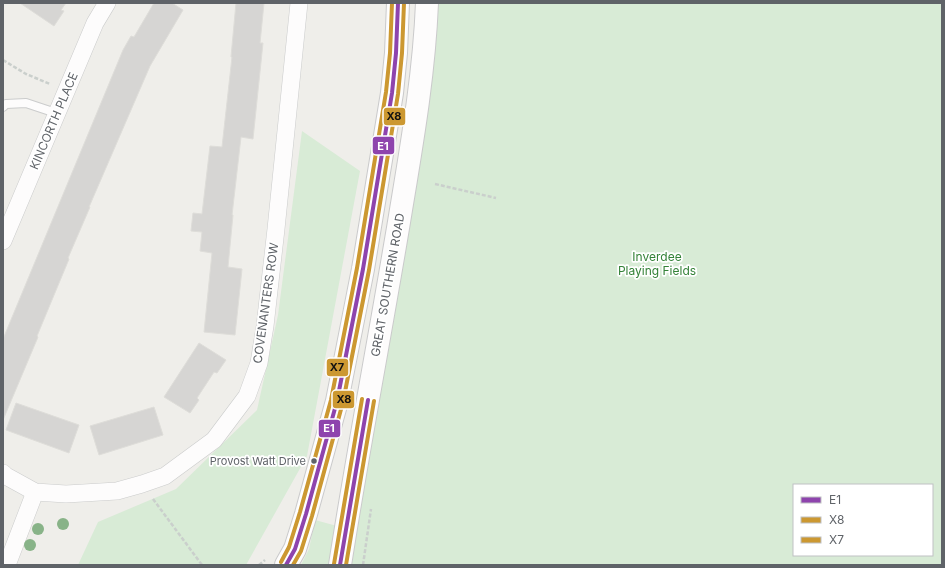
<svg xmlns="http://www.w3.org/2000/svg" width="945" height="568" font-family="Inter,sans-serif">
<rect width="100%" height="100%" fill="#efeeea"/>
<!-- green -->
<g fill="#d8ebd6" fill-rule="evenodd">
<path d="M427 3H942V565H340ZM794 485H932V555H794Z"/>
<path d="M302 131 360 171 307 456 246 565H78L98 522 176 489 257 410 278 315Z"/>
<path d="M315 520 337 526 329 565H301L309 549Z"/>
</g>
<!-- building -->
<g fill="#d6d5d3" stroke="#deddd9">
<path d="M20 3H66L61 10 64 11 54 26Z"/>
<path d="M154 3H172L183 10 150 66 89 207H90L68 258 69 259 37 336 38 337 3 420V339L123 50 131 36 134 37Z"/>
<path d="M236 3H264L260 43H263L253 139 241 137 232 215H233L228 267 242 269 235 335 204 332 212 253 200 251 202 232 191 231 193 213 202 214 210 146 222 147 232 57H231Z"/>
<path d="M199 343 226 360 217 373 214 372 197 398 199 400 190 413 164 397Z"/>
<path d="M16 403 79 425 69 453 6 430Z"/>
<path d="M154 407 163 435 99 455 90 426Z"/>
</g>
<g fill="none" stroke-linecap="round" stroke-linejoin="round">
<defs>
<path id="lane" d="M3 107 6 104 26 103 56 113"/>
<g id="street">
<path d="M3 241 95 23 107 3"/>
<path d="M3 473 6 476 35 492 66 494 117 491 142 484 165 476 214 440 247 396 259 363 265 326 276 229 299 3"/>
<path d="M7 565 35 492"/>
</g>
<g id="secondary">
<path d="M286 565 295 549 306 514 337 401 363 269 392 93 396 53 398 3"/>
<path d="M340 565C358 450 380 336 399 222 411 149 424 77 427 3"/>
</g>
</defs>
<!-- lane casing -->
<use href="#lane" stroke="#cbcccc" stroke-width="10"/>
<!-- street casing -->
<use href="#street" stroke="#cbcccc" stroke-width="18"/>
<!-- secondary casing -->
<use href="#secondary" stroke="#cacacb" stroke-width="24"/>
<!-- path -->
<g stroke="#cacfcc" stroke-width="2.5" stroke-dasharray="4 2" stroke-linecap="butt">
<path d="M3 60 26 74 50 84"/>
<path d="M435 184 496 198"/>
<path d="M153 499 202 565"/>
<path d="M259 565 265 560"/>
<path d="M363 565 371 509"/>
</g>
<!-- lane -->
<use href="#lane" stroke="#fdfcfc" stroke-width="8"/>
<!-- street -->
<use href="#street" stroke="#fdfcfc" stroke-width="17"/>
<!-- secondary -->
<use href="#secondary" stroke="#fdfcfc" stroke-width="22"/>
<defs>
<g id="bus-1">
<path d="M286 565 295 549 306 514 337 401 363 269 392 93 396 53 398 3"/>
<path d="M340 565 368 400"/>
</g>
<g id="bus-2">
<path d="M293 565 301 551 312 516 343 402 369 270 398 94 402 53 404 3"/>
<path d="M346 565 374 401"/>
</g>
<g id="bus-3">
<path d="M281 562 289 547 300 512 331 400 357 268 386 92 390 53 392 3"/>
<path d="M334 564 362 399"/>
</g>
</defs>
<!-- bus-1 casing -->
<use href="#bus-1" stroke="#fff" stroke-width="7"/>
<!-- bus-2 casing -->
<use href="#bus-2" stroke="#fff" stroke-width="7"/>
<!-- bus-3 casing -->
<use href="#bus-3" stroke="#fff" stroke-width="7"/>
<!-- bus-1 -->
<use href="#bus-1" stroke="#8e44ad" stroke-width="4"/>
<!-- bus-2 -->
<use href="#bus-2" stroke="#cc9831" stroke-width="4"/>
<!-- bus-3 -->
<use href="#bus-3" stroke="#cc9831" stroke-width="4"/>
</g>
<!-- trees -->
<g fill="#88b388">
<circle cx="63" cy="524" r="6"/>
<circle cx="38" cy="529" r="6"/>
<circle cx="30" cy="545" r="6"/>
</g>
<!-- markers -->
<circle fill="#5f6368" stroke="#fff" stroke-width="1.5" cx="314" cy="461" r="3.5"/>
<g text-anchor="middle" stroke-width="3.5" stroke-linejoin="round" paint-order="stroke">
<!-- bus labels -->
<g font-size="11" fill="#5f6368" stroke="#fff" text-anchor="end">
<text x="306" y="465">Provost Watt Drive</text>
</g>
<!-- street labels -->
<g font-size="12" fill="#5f6368" stroke="#fff">
<text transform="translate(54 121) rotate(-67)" y="4">KINCORTH PLACE</text>
<text transform="translate(388 285) rotate(-80)" y="4">GREAT SOUTHERN ROAD</text>
<text transform="translate(266 303) rotate(-82)" y="4">COVENANTERS ROW</text>
</g>
<!-- park labels -->
<g font-size="12" fill="#348238" stroke="#fff">
<text x="657" y="261">Inverdee<tspan x="657" dy="14">Playing Fields</tspan></text>
</g>
</g>
<g stroke="#fff" stroke-width="1.5">
<rect x="383" y="107" width="23" height="19" rx="4" fill="#cc9831"/>
<rect x="372" y="136" width="23" height="19" rx="4" fill="#8e44ad"/>
<rect x="326" y="358" width="23" height="19" rx="4" fill="#cc9831"/>
<rect x="332" y="390" width="23" height="19" rx="4" fill="#cc9831"/>
<rect x="318" y="419" width="23" height="19" rx="4" fill="#8e44ad"/>
</g>
<g font-size="11" text-anchor="middle" font-weight="bold" fill="#fff">
<text x="383" y="150">E1</text>
<text x="329" y="432">E1</text>
</g>
<g font-size="11" text-anchor="middle" font-weight="bold" fill="#111">
<text x="394" y="120">X8</text>
<text x="337" y="371">X7</text>
<text x="344" y="403">X8</text>
</g>
<!-- border -->
<rect width="945" height="568" fill="none" stroke="#5f6368" stroke-width="8"/>
<!-- legend -->
<rect x="793" y="484" width="140" height="72" fill="#ffffff" stroke="#bfc1c3"/>
<rect x="801" y="497" width="20" height="6" fill="#8e44ad" stroke="#bfc1c3"/>
<text x="829" y="504" font-size="12" fill="#5f6368">E1</text>
<rect x="801" y="517" width="20" height="6" fill="#cc9831" stroke="#bfc1c3"/>
<text x="829" y="524" font-size="12" fill="#5f6368">X8</text>
<rect x="801" y="537" width="20" height="6" fill="#cc9831" stroke="#bfc1c3"/>
<text x="829" y="544" font-size="12" fill="#5f6368">X7</text>
</svg>
